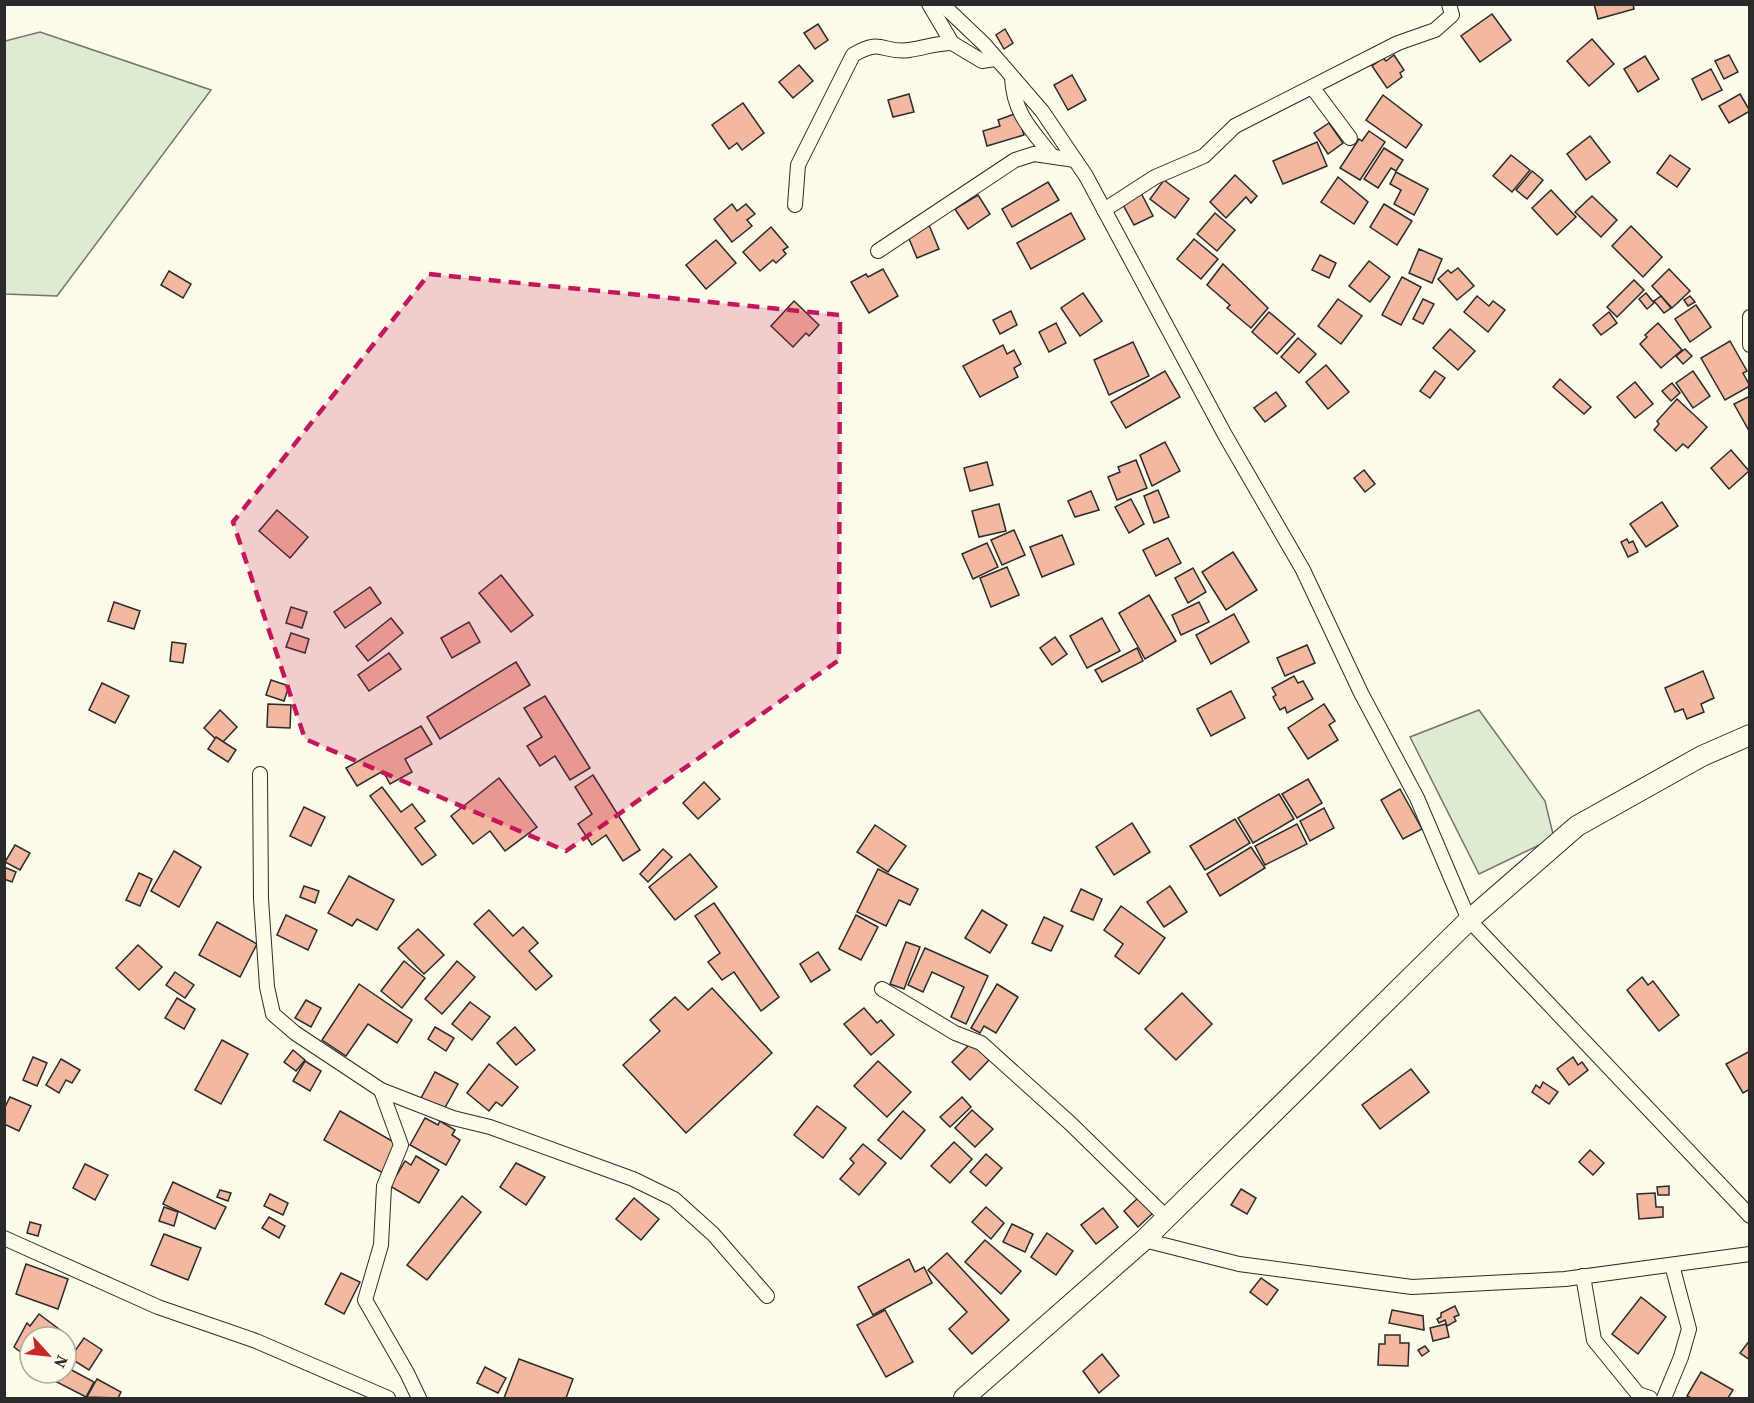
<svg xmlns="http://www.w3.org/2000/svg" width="1754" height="1403" font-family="'Source Serif 4',serif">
<rect width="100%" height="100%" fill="#fdfbea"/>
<!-- green -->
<g fill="#deebd1" stroke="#74746e" stroke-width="1.5">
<path d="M40 32 211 90 57 296 5 294V41Z"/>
<path d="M1479 710 1545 801 1554 838 1479 874 1410 737Z"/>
</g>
<!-- building -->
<g fill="#f2b8a0" stroke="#2b2b2b" stroke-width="1.5">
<path d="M1594 4H1633L1634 9 1598 19Z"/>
<path d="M1492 14 1511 40 1480 62 1461 36Z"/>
<path d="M818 24 828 40 815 49 804 33Z"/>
<path d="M1005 29 1013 43 1004 49 996 35Z"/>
<path d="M1592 39 1614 64 1589 86 1567 61Z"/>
<path d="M1394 55 1404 70 1400 73 1402 77 1387 88 1372 66 1383 58 1386 61Z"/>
<path d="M1729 55 1738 72 1724 79 1715 61Z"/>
<path d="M1645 56 1659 79 1638 92 1624 69Z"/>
<path d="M799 65 813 81 793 98 779 82Z"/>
<path d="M1711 69 1722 90 1702 100 1692 79Z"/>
<path d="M1072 75 1086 100 1068 110 1054 85Z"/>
<path d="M909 94 914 112 893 117 888 100Z"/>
<path d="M1740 94 1750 111 1729 123 1719 106Z"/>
<path d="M1383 95 1422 125 1406 148 1366 120Z"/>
<path d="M743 103 764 133 742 150 737 143 729 149 712 125Z"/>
<path d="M1017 113 1024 135 987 146 983 131 1000 126 998 120Z"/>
<path d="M1329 123 1343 143 1328 154 1314 133Z"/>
<path d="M1369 131 1385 142 1360 180 1340 168 1359 139 1362 141Z"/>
<path d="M1590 136 1610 162 1586 180 1567 154Z"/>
<path d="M1317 142 1327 166 1283 184 1273 161Z"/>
<path d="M1384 148 1403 160 1396 171 1391 168 1378 188 1364 179Z"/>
<path d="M1511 155 1530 170 1512 192 1493 176Z"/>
<path d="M1670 155 1690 169 1677 187 1657 173Z"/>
<path d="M1532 171 1543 180 1527 199 1516 190Z"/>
<path d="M1396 172 1428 189 1414 215 1394 204 1401 190 1390 184Z"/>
<path d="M1235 175 1257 196 1251 203 1246 197 1226 218 1210 202Z"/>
<path d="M1338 177 1368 202 1354 224 1321 202Z"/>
<path d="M1164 180 1189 199 1175 218 1150 199Z"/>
<path d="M1048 182 1059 200 1012 227 1002 209Z"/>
<path d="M1551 190 1576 217 1557 235 1532 208Z"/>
<path d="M1141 193 1153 216 1134 225 1122 203Z"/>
<path d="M978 195 990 214 968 229 955 209Z"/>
<path d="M1592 196 1617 220 1601 237 1575 212Z"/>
<path d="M732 204 737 211 746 204 755 214 747 220 752 226 732 242 714 219Z"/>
<path d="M1384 204 1412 221 1397 245 1370 227Z"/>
<path d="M1071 213 1085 239 1031 269 1017 243Z"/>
<path d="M1215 213 1235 230 1217 251 1197 234Z"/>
<path d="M929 225 939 249 917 258 907 234Z"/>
<path d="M1631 226 1662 257 1643 277 1612 246Z"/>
<path d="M771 227 788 247 783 250 786 254 776 263 773 260 760 271 743 252Z"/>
<path d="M1194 239 1218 259 1201 279 1177 259Z"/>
<path d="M716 240 736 263 706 289 686 265Z"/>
<path d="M1419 249 1442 259 1432 283 1409 273Z"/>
<path d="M1320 255 1336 263 1329 278 1312 270Z"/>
<path d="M1369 261 1390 277 1370 302 1349 286Z"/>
<path d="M1223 264 1268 308 1251 328 1227 308 1230 305 1207 285Z"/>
<path d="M1458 268 1474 286 1457 300 1438 279 1448 270 1451 273Z"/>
<path d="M883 269 898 296 869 313 851 282 866 274 868 277Z"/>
<path d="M1669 269 1690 291 1672 308 1652 286Z"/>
<path d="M169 271 191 284 183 298 161 285Z"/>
<path d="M1402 277 1421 287 1401 325 1382 315Z"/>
<path d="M1634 280 1644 290 1617 317 1607 307Z"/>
<path d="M1083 293 1102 321 1080 336 1061 308Z"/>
<path d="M1646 293 1654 303 1647 309 1639 299Z"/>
<path d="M1477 296 1489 306 1493 301 1505 310 1488 332 1464 312Z"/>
<path d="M1661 296 1671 308 1664 313 1654 301Z"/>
<path d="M1690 296 1695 302 1688 306 1684 300Z"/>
<path d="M1338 299 1362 316 1341 344 1318 326Z"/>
<path d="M1423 299 1434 304 1423 324 1413 319Z"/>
<path d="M794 301 819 325 809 336 806 333 793 347 771 326Z"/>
<path d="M1696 305 1711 327 1690 342 1675 319Z"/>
<path d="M1011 311 1017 325 1000 334 993 320Z"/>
<path d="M1269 312 1295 334 1277 354 1252 332Z"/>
<path d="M1609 312 1617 323 1601 335 1593 325Z"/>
<path d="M1056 323 1066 343 1049 352 1039 332Z"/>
<path d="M1658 323 1682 350 1661 368 1640 344 1647 337 1645 335Z"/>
<path d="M1450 329 1475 351 1458 370 1433 348Z"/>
<path d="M1298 338 1316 354 1299 373 1281 357Z"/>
<path d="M1730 341 1747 371 1743 373 1750 386 1725 400 1701 358Z"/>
<path d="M1133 342 1149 376 1109 395 1094 360Z"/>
<path d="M1003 345 1007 354 1014 350 1021 364 1014 368 1018 377 980 397 963 366Z"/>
<path d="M1685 349 1692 356 1683 364 1676 356Z"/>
<path d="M1326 365 1349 392 1328 409 1306 382Z"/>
<path d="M1165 371 1180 397 1126 428 1111 402Z"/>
<path d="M1435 371 1445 378 1430 398 1420 391Z"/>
<path d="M1693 371 1710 396 1693 408 1676 383Z"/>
<path d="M1560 379 1591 407 1584 414 1553 387Z"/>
<path d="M1635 382 1653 404 1635 418 1617 397Z"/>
<path d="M1672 383 1680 393 1671 401 1662 391Z"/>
<path d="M1276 392 1286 406 1265 422 1254 408Z"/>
<path d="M1750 396V428L1748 429 1734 404Z"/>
<path d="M1677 399 1707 427 1688 448 1683 444 1676 451 1654 430 1659 424 1657 421Z"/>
<path d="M1165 442 1180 471 1152 486 1140 455Z"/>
<path d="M1731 450 1749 471 1729 489 1711 468Z"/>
<path d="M1136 460 1147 488 1117 500 1108 477 1120 472 1118 467Z"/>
<path d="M987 462 993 485 970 491 964 468Z"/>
<path d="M1364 470 1375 484 1365 492 1354 478Z"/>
<path d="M1158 490 1169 517 1154 523 1144 496Z"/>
<path d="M1091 491 1099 510 1075 517 1068 501Z"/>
<path d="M1131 499 1144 524 1129 533 1115 507Z"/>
<path d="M1662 502 1678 526 1646 547 1630 524Z"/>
<path d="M999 504 1006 531 979 537 972 511Z"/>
<path d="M277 510 308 537 290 558 259 531Z"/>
<path d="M1014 530 1025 555 1002 565 991 540Z"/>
<path d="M1062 535 1074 564 1042 577 1030 547Z"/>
<path d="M1168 538 1181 563 1156 576 1143 550Z"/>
<path d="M1627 539 1629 543 1633 541 1638 552 1628 557 1621 542Z"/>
<path d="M987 543 998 567 973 579 962 554Z"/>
<path d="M1233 552 1257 590 1226 610 1202 572Z"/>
<path d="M1007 567 1019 595 991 607 980 578Z"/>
<path d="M1193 568 1206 592 1188 603 1175 578Z"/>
<path d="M501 575 533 615 511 632 479 593Z"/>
<path d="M370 587 381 603 345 628 334 612Z"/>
<path d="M1149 595 1176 641 1145 659 1119 613Z"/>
<path d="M114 602 140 611 134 629 108 621Z"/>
<path d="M1199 602 1209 622 1181 635 1172 615Z"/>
<path d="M291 607 307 612 302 628 286 623Z"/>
<path d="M1234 614 1249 642 1211 664 1196 635Z"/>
<path d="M391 618 403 633 368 661 356 646Z"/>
<path d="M1102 618 1120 651 1087 668 1070 636Z"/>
<path d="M469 622 480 642 452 658 441 638Z"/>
<path d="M291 633 309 639 305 653 286 647Z"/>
<path d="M1055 637 1067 654 1052 665 1040 648Z"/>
<path d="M172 642 186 644 183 663 170 661Z"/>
<path d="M1307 645 1315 663 1285 676 1277 658Z"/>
<path d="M1137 648 1143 661 1102 682 1095 670Z"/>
<path d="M389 653 401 669 369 691 358 675Z"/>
<path d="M516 662 530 685 440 739 427 717Z"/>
<path d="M1703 671 1714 698 1701 704 1704 712 1687 719 1683 709 1675 712 1665 688Z"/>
<path d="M1294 676 1298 683 1303 681 1313 699 1287 713 1285 707 1280 710 1273 697 1276 695 1272 688Z"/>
<path d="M271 680 289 686 284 701 266 695Z"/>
<path d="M102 683 129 696 115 723 89 710Z"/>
<path d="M1231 691 1245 718 1211 736 1197 709Z"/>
<path d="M545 696 590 768 570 780 555 756 540 766 527 746 542 737 524 708Z"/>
<path d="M268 704 291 705 290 728 267 727Z"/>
<path d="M1324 704 1335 721 1329 725 1338 740 1308 759 1288 728Z"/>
<path d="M220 710 237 727 221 744 204 728Z"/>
<path d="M421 726 432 744 405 759 412 772 390 784 383 771 357 786 346 768Z"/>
<path d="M216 737 236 750 228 762 208 749Z"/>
<path d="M593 775 640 850 623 861 606 835 592 845 578 824 592 814 575 787Z"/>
<path d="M499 778 537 827 505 851 490 831 473 844 451 816Z"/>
<path d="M1308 779 1322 803 1297 818 1282 794Z"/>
<path d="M704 782 720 799 698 819 683 803Z"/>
<path d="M382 787 401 812 412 804 425 821 415 828 436 855 422 865 370 796Z"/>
<path d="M1400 789 1422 829 1403 839 1381 800Z"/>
<path d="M1279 794 1294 819 1253 843 1238 818Z"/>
<path d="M304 807 325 817 311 846 290 836Z"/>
<path d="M1324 808 1334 828 1310 841 1300 821Z"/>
<path d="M1235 819 1250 843 1205 870 1190 846Z"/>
<path d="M1132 823 1150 852 1114 875 1096 847Z"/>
<path d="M1297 824 1307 844 1265 865 1255 846Z"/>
<path d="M875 825 906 846 888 872 857 852Z"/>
<path d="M15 845 30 853 20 870 5 862Z"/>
<path d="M1251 847 1265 868 1220 896 1207 874Z"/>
<path d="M663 849 672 857 648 882 640 874Z"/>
<path d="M174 851 201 867 179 907 151 891Z"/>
<path d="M690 854 717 887 675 920 649 887Z"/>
<path d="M4 867 16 872 12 882 4 879Z"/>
<path d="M878 869 918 889 910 905 899 900 886 926 857 912Z"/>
<path d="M139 873 152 879 140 906 126 900Z"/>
<path d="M349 876 394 900 377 930 357 919 352 926 328 913Z"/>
<path d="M304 886 319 891 315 903 300 897Z"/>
<path d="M1170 886 1187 912 1164 927 1147 902Z"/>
<path d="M1081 889 1102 899 1093 920 1071 911Z"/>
<path d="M714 903 779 997 761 1011 734 972 722 980 708 962 720 953 695 916Z"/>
<path d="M1121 906 1165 938 1139 974 1115 956 1123 944 1104 930Z"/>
<path d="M489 910 513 936 523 927 538 943 529 951 552 976 536 990 474 924Z"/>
<path d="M982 910 1007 925 990 953 965 938Z"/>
<path d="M286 915 317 930 308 950 277 935Z"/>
<path d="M856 915 878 927 861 960 839 949Z"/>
<path d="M1044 917 1063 926 1051 951 1032 943Z"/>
<path d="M217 922 257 944 240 977 199 955Z"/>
<path d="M418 929 444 955 424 974 398 948Z"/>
<path d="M906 942 920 947 904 989 890 984Z"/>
<path d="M138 945 162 967 139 990 116 968Z"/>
<path d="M925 948 988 976 966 1024 951 1017 964 987 932 972 923 992 908 985Z"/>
<path d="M818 952 830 970 811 982 800 964Z"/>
<path d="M404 961 425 978 402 1008 381 991Z"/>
<path d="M457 961 475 977 442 1014 425 999Z"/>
<path d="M175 972 194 985 185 998 166 985Z"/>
<path d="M1642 977 1648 985 1653 981 1679 1015 1659 1031 1627 990Z"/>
<path d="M359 984 412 1020 397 1043 368 1024 346 1056 322 1040Z"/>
<path d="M997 984 1018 997 996 1033 984 1026 980 1033 971 1028Z"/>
<path d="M712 988 772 1053 686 1133 623 1065 660 1031 650 1020 675 997 688 1010Z"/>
<path d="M1182 993 1212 1024 1176 1060 1145 1029Z"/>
<path d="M177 998 195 1009 184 1029 165 1018Z"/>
<path d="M306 1000 321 1008 311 1027 295 1018Z"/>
<path d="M470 1002 490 1017 472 1040 452 1024Z"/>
<path d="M864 1008 877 1023 881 1020 894 1035 871 1055 844 1024Z"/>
<path d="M435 1027 454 1038 446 1051 428 1039Z"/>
<path d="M515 1027 535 1050 516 1065 497 1043Z"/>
<path d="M222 1040 248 1054 221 1104 195 1090Z"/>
<path d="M972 1042 990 1059 970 1080 952 1062Z"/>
<path d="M293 1050 305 1060 296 1071 284 1062Z"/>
<path d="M1750 1051V1089L1743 1093 1726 1064Z"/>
<path d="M33 1057 47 1063 37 1086 23 1080Z"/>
<path d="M1573 1057 1578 1065 1582 1062 1588 1070 1569 1085 1557 1069Z"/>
<path d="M61 1059 80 1070 72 1083 66 1080 59 1093 46 1085Z"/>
<path d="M305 1061 321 1071 310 1091 293 1081Z"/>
<path d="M878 1061 911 1092 887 1117 854 1086Z"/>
<path d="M489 1064 518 1087 502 1106 496 1102 489 1111 467 1093Z"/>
<path d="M1411 1069 1429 1092 1380 1129 1362 1105Z"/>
<path d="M435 1072 458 1084 442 1113 420 1100Z"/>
<path d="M1543 1082 1558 1092 1549 1104 1532 1092 1536 1085 1540 1088Z"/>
<path d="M10 1097 31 1106 19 1131 4 1124V1109Z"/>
<path d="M962 1097 971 1107 950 1127 940 1117Z"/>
<path d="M817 1106 846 1128 823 1158 794 1135Z"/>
<path d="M972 1110 993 1129 975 1147 955 1128Z"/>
<path d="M340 1111 399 1145 383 1173 324 1140Z"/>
<path d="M903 1111 925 1130 901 1159 878 1140Z"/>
<path d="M425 1118 438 1125 440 1121 455 1130 452 1135 460 1140 446 1165 410 1145Z"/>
<path d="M954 1142 972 1159 950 1183 931 1166Z"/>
<path d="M863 1144 886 1163 859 1195 840 1179 854 1163 850 1159Z"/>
<path d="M1590 1150 1604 1163 1593 1175 1579 1162Z"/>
<path d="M986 1154 1002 1168 986 1186 970 1172Z"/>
<path d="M416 1156 439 1170 419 1203 390 1186 405 1161 411 1165Z"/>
<path d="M516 1163 545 1177 526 1205 500 1187Z"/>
<path d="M85 1164 108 1175 95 1200 73 1188Z"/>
<path d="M173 1182 226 1207 215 1229 163 1204Z"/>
<path d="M1669 1186V1195H1658L1657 1187Z"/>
<path d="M1241 1189 1256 1198 1247 1214 1231 1205Z"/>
<path d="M220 1190 231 1193 228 1201 217 1197Z"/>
<path d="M1655 1193 1656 1207H1663V1217L1639 1219 1637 1194Z"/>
<path d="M270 1194 288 1203 283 1215 264 1206Z"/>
<path d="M462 1196 481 1212 427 1280 407 1265Z"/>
<path d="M1139 1197 1153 1213 1138 1227 1124 1211Z"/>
<path d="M634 1198 659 1219 641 1240 616 1219Z"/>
<path d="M164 1207 178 1212 174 1226 159 1221Z"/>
<path d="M986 1207 1004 1223 991 1239 972 1222Z"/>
<path d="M1103 1208 1118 1227 1096 1244 1081 1225Z"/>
<path d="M269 1217 285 1226 279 1238 262 1228Z"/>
<path d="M30 1222 41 1225 38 1236 27 1233Z"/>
<path d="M1012 1224 1033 1234 1025 1252 1003 1242Z"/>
<path d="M1047 1233 1073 1251 1056 1275 1031 1257Z"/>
<path d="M164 1234 201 1248 188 1280 151 1265Z"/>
<path d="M985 1240 1021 1271 1001 1294 965 1262Z"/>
<path d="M947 1253 1009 1320 972 1354 949 1329 967 1312 928 1270Z"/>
<path d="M909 1259 915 1272 924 1267 932 1283 873 1315 858 1287Z"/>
<path d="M26 1264 68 1279 58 1309 16 1294Z"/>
<path d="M341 1273 360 1282 344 1314 325 1304Z"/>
<path d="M1261 1278 1278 1290 1267 1305 1250 1292Z"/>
<path d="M1641 1297 1666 1317 1638 1354 1612 1334Z"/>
<path d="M1455 1306 1459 1315 1454 1317 1456 1321 1447 1326 1445 1320 1439 1323 1437 1319 1441 1317V1313Z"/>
<path d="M885 1310 913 1362 886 1377 857 1325Z"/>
<path d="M1392 1310 1423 1316 1424 1330 1389 1323Z"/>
<path d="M39 1314 60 1330 55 1337H30V1359L14 1347 27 1323 30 1326Z"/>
<path d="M1446 1324 1449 1337 1433 1341 1430 1328Z"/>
<path d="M1385 1335H1400V1343H1409L1408 1366 1378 1365 1379 1344H1385Z"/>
<path d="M84 1338 102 1350 89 1370 70 1358Z"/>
<path d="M1750 1340V1360L1740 1353Z"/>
<path d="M1425 1346 1429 1351 1422 1356 1418 1350Z"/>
<path d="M1102 1354 1119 1376 1099 1393 1083 1371Z"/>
<path d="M519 1359 573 1379 566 1398H504Z"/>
<path d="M66 1367 94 1382 86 1397 47 1377 49 1373H66Z"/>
<path d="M485 1367 506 1378 498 1393 477 1383Z"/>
<path d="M1701 1372 1733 1390 1728 1398H1691L1687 1396Z"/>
<path d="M97 1379 121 1392 118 1398 87 1397Z"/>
</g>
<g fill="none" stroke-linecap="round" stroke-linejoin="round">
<defs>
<g id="minor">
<path d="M929 4 952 43 982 61 995 59"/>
<path d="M942 4 984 44 1042 111 1086 176 1225 435 1303 570 1361 693 1417 798 1469 920 1750 1216"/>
<path d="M1012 78C1014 114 1031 129 1052 156"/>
<path d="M1312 87 1350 138"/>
<path d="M795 205 798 165 853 55C882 37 883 54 909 50 924 48 936 43 952 43"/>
<path d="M1104 210 1155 177 1204 156 1235 126 1398 43 1435 30 1452 15 1449 4"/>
<path d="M878 251 1015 160 1034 154 1075 160"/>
<path d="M1750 317V345"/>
<path d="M260 774 261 899 267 987 273 1014 295 1033 381 1090 453 1118 490 1127 633 1179 674 1199 713 1234 767 1296"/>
<path d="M882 989 955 1033 981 1043 1071 1124 1167 1218"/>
<path d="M381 1090 401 1145 384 1186 381 1245 365 1300 407 1373 419 1398"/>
<path d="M4 1238 158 1307 256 1341 388 1398"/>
<path d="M1144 1240 1239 1264 1412 1287 1565 1279 1750 1254"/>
<path d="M1583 1276 1594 1340 1638 1394 1650 1398"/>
<path d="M1664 1398 1681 1357 1689 1329 1672 1265"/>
</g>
<path id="secondary" d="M964 1398 1144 1240 1469 920 1577 826 1702 756 1750 735"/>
</defs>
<!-- minor casing -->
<use href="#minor" stroke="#2b2b2b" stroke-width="16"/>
<!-- secondary casing -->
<use href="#secondary" stroke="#2b2b2b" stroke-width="22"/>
<!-- minor -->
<use href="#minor" stroke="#fdfbea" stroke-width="14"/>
<!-- secondary -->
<use href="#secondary" stroke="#fdfbea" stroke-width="20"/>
</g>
<!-- marked area -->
<path fill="#c2185b" fill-opacity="0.2" stroke="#c2185b" stroke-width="4.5" stroke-dasharray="12 8" stroke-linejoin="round" d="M429 274 840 315 839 660 566 851 305 739 233 522Z"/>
<!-- border -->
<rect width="1754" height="1403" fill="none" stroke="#2b2b2b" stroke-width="12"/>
<!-- north arrow -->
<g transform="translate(48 1355) rotate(117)"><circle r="28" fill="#fdfbea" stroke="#a9a89e" stroke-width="1.5"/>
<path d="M0-4.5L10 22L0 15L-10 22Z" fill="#c62828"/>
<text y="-9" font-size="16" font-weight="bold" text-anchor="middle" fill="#2b2b2b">N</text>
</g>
</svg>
